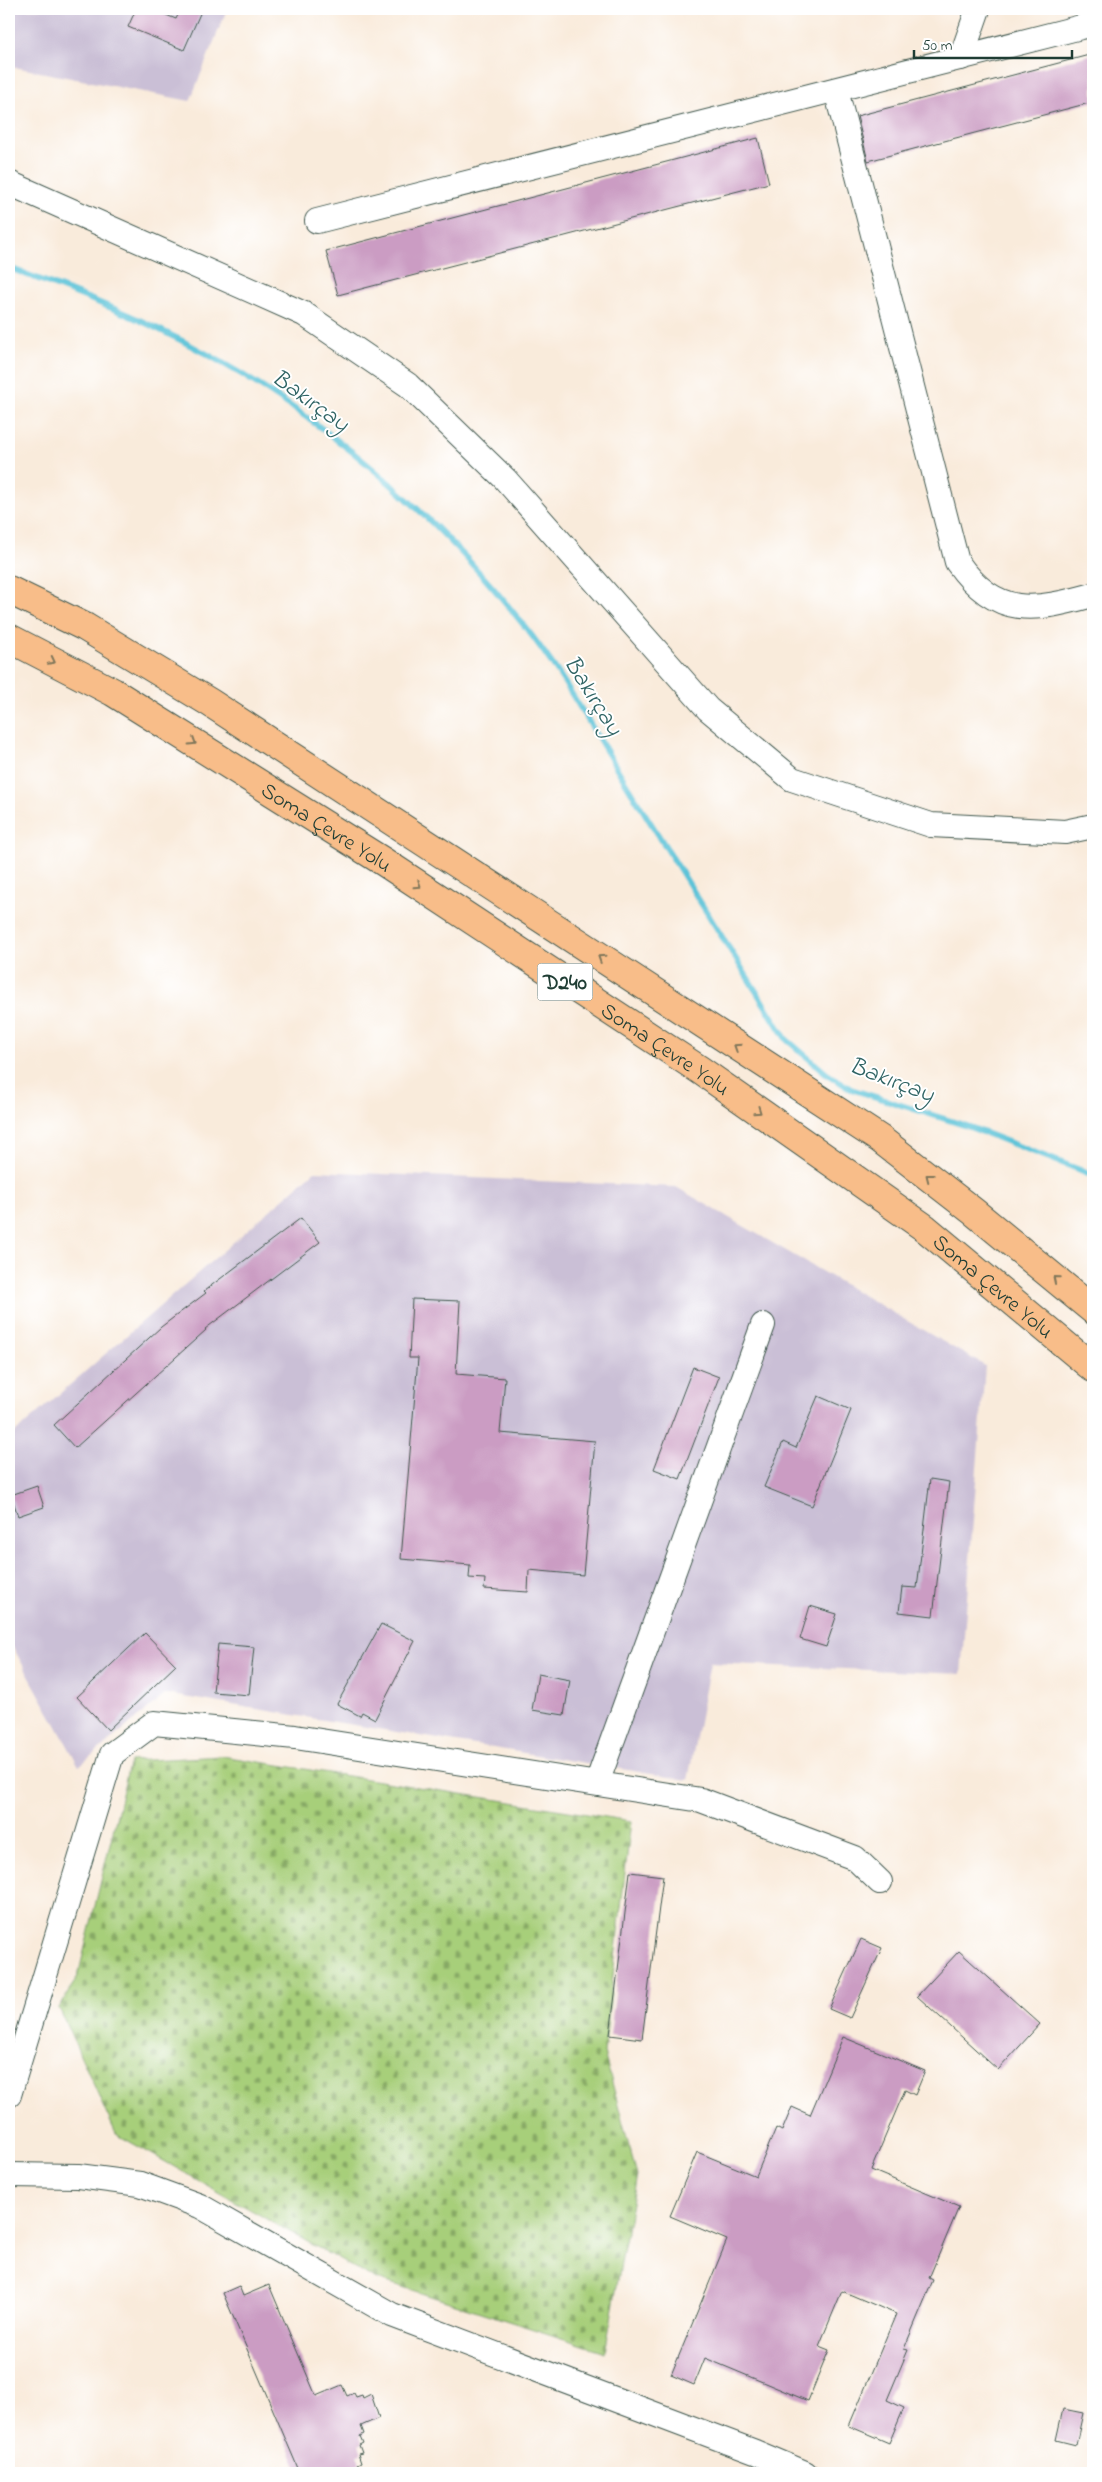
<svg xmlns="http://www.w3.org/2000/svg" width="1102" height="2482" font-family="'Indie Flower',sans-serif">
<defs>
<pattern id="cemetery-stones" width="16" height="16" patternUnits="userSpaceOnUse" patternTransform="scale(1.25)"><rect width="16" height="16" fill="#a7cf7a"/><path d="M2 7V4a2 2 0 0 1 4 0v3zM10 15v-3a2 2 0 0 1 4 0v3z" fill="#87a965"/></pattern>
</defs>
<rect width="100%" height="100%" fill="#fff"/>
<filter id="ink" filterUnits="userSpaceOnUse"><feTurbulence type="fractalNoise" baseFrequency=".02" numOctaves="2"/><feDisplacementMap in="SourceGraphic" scale="10" xChannelSelector="R" yChannelSelector="G"/><feConvolveMatrix kernelMatrix="1 2 1 2 8 2 1 2 1" color-interpolation-filters="sRGB"/></filter>
<filter id="wash" filterUnits="userSpaceOnUse"><feTurbulence type="fractalNoise" baseFrequency=".0096" numOctaves="4" result="noise"/><feDisplacementMap in="SourceGraphic" scale="20" xChannelSelector="R" yChannelSelector="G"/><feGaussianBlur stdDeviation="1.12" result="paint"/><feColorMatrix in="noise" values="0 0 0 0 0 0 0 0 0 0 0 0 0 0 0 0 0 1.4 0 .05"/><feComposite in="paint" operator="in"/></filter>
<g filter="url(#wash)">
<rect width="100%" height="100%" fill="#f9ebdb"/>
<!-- industrial -->
<g fill="#cabfd6">
<path d="M9 9H227L190 101 9 66Z"/>
<path d="M315 1171 676 1187 985 1366 961 1674 710 1663 688 1780 166 1694 79 1766 9 1640V1438Z"/>
</g>
<!-- cemetery -->
<path fill="url(#cemetery-stones)" stroke="#638657" d="M222 1756 631 1821 604 2053 637 2175 605 2352 368 2276 116 2134 59 2008 78 1976 130 1761Z"/>
<g fill="none" stroke-linecap="round" stroke-linejoin="round">
<!-- stream -->
<path stroke="#5bc3d8" stroke-width="6" d="M9 268C57 286 104 303 150 325 295 393 424 499 522 623 563 674 593 730 627 785 680 870 733 954 786 1039L827 1074 851 1089 967 1126 1093 1175"/>
</g>
<g id="blocks">
<!-- building -->
<g fill="#cb9cc3">
<path d="M136 9H151L176 19 181 9H202L184 50 128 27Z"/>
<path d="M1093 54V102L868 161 857 116Z"/>
<path d="M758 138 769 183 338 295 326 251Z"/>
<path d="M301 1218 320 1242 205 1329 206 1330 75 1448 54 1425 161 1327 206 1293 204 1291Z"/>
<path d="M412 1299 460 1301 456 1374 505 1378 500 1433 595 1441 583 1575 529 1570 528 1592 484 1589 485 1579 469 1578 470 1565 401 1559 418 1358H409Z"/>
<path d="M693 1367 719 1377 680 1479 654 1469Z"/>
<path d="M818 1396 851 1410 812 1506 764 1487 783 1442 796 1448Z"/>
<path d="M930 1479 949 1482 933 1616 899 1612 902 1587 917 1588Z"/>
<path d="M37 1486 44 1507 18 1516 11 1495Z"/>
<path d="M810 1606 837 1614 826 1647 800 1639Z"/>
<path d="M381 1624 415 1641 375 1719 362 1712 360 1716 337 1704Z"/>
<path d="M145 1633 176 1665 108 1730 77 1697Z"/>
<path d="M218 1644 254 1647 249 1695 213 1692Z"/>
<path d="M538 1674 570 1680 564 1715 532 1710Z"/>
<path d="M630 1872 663 1876 642 2039 610 2035Z"/>
<path d="M861 1939 882 1948 850 2018 829 2009Z"/>
<path d="M959 1951 1040 2024 998 2070 917 1996Z"/>
<path d="M843 2037 925 2071 915 2095 905 2090 871 2170 959 2207 929 2278 933 2280 904 2349 908 2350 887 2400 904 2408 889 2443 849 2426 896 2314 842 2291 819 2346 829 2350 808 2401 705 2358 694 2385 671 2375 727 2240 670 2216 697 2152 756 2176 776 2128 782 2131 792 2107 810 2115Z"/>
<path d="M269 2285 316 2396 342 2385 347 2396 354 2393 356 2397 362 2395 363 2398 371 2394 379 2418 361 2426 364 2434 360 2436 363 2443 359 2445 362 2453 358 2454 361 2463 357 2465 360 2473H300L223 2293 239 2286 243 2296Z"/>
<path d="M1063 2409 1083 2413 1076 2445 1056 2440Z"/>
</g>
</g>
</g>
<g filter="url(#ink)">
<use href="#blocks" fill-opacity="0" stroke="#40574d" stroke-width="1"/>
<g fill="none" stroke-linecap="round" stroke-linejoin="round">
<defs>
<g id="minor">
<path d="M961 58 978 9"/>
<path d="M836 90 957 562C997 619 1034 611 1093 595"/>
<path d="M9 183 304 314 408 385 505 479 708 709 792 779 931 825 1065 832 1093 826"/>
<path d="M317 221 1093 24"/>
<path d="M597 1783 763 1325"/>
<path d="M9 2095 112 1754 154 1723 295 1737 701 1800 855 1858 880 1882"/>
<path d="M9 2175 78 2176 140 2184 200 2206 392 2315 755 2452 805 2473"/>
</g>
<g id="highway">
<path d="M9 590 85 627 209 702 880 1139 974 1212 1093 1310"/>
<path id="s1" d="M9 638 113 692 384 862 700 1070 925 1228 1093 1368"/>
</g>
</defs>
<!-- minor casing -->
<use href="#minor" stroke="#40574d" stroke-width="26"/>
<!-- highway casing -->
<use href="#highway" stroke="#40574d" stroke-width="30"/>
<!-- minor -->
<use href="#minor" stroke="#fff" stroke-width="24"/>
<!-- highway -->
<use href="#highway" stroke="#f8bd89" stroke-width="28"/>
</g>
<!-- one-way arrows -->
<defs><path id="oneway-chevron" d="M-2-3.5L2.5 0L-2 3.5" fill="none" stroke-width="1.6" stroke-linecap="round" stroke-linejoin="round" transform="scale(1.25)"/></defs>
<g stroke="#81775a">
<use href="#oneway-chevron" transform="translate(52 661) rotate(27)"/>
<use href="#oneway-chevron" transform="translate(193 742) rotate(32)"/>
<use href="#oneway-chevron" transform="translate(418 885) rotate(33)"/>
<use href="#oneway-chevron" transform="translate(601 958) rotate(-147)"/>
<use href="#oneway-chevron" transform="translate(737 1047) rotate(-147)"/>
<use href="#oneway-chevron" transform="translate(758 1111) rotate(35)"/>
<use href="#oneway-chevron" transform="translate(929 1177) rotate(-142)"/>
<use href="#oneway-chevron" transform="translate(1056 1279) rotate(-140)"/>
</g>
</g>
<g text-anchor="middle" stroke-width="4" stroke-linejoin="round" paint-order="stroke">
<!-- shield labels -->
<rect fill="#fff" stroke="#627771" stroke-width="1" x="537.5" y="963.5" width="55" height="37" rx="4"/>
<g font-size="21" font-weight="bold" fill="#1f3d34">
<text x="565" y="989">D240</text>
</g>
<!-- street labels -->
<g font-size="22" fill="#1f3d34" stroke="#fff">
<text dy="8" stroke="none"><textPath href="#s1" startOffset="370">Soma Çevre Yolu</textPath></text>
<text dy="8" stroke="none"><textPath href="#s1" startOffset="775">Soma Çevre Yolu</textPath></text>
<text dy="8" stroke="none"><textPath href="#s1" startOffset="1180">Soma Çevre Yolu</textPath></text>
</g>
<!-- water labels -->
<g font-size="24" font-style="italic" fill="#316565" stroke="#fff">
<text transform="translate(311 400) rotate(36)" y="8">Bakırçay</text>
<text transform="translate(594 695) rotate(58)" y="8">Bakırçay</text>
<text transform="translate(892 1079) rotate(21)" y="8">Bakırçay</text>
</g>
</g>
<!-- margin -->
<rect width="1102" height="2482" fill="none" stroke="#fff" stroke-width="30"/>
<!-- scale -->
<path d="M914 50v8h158v-8" fill="none" stroke="#1f3d34" stroke-width="2.5"/>
<text x="922" y="50" font-size="15" fill="#1f3d34" stroke="#ffffff" stroke-width="4" paint-order="stroke">50 m</text>
</svg>
